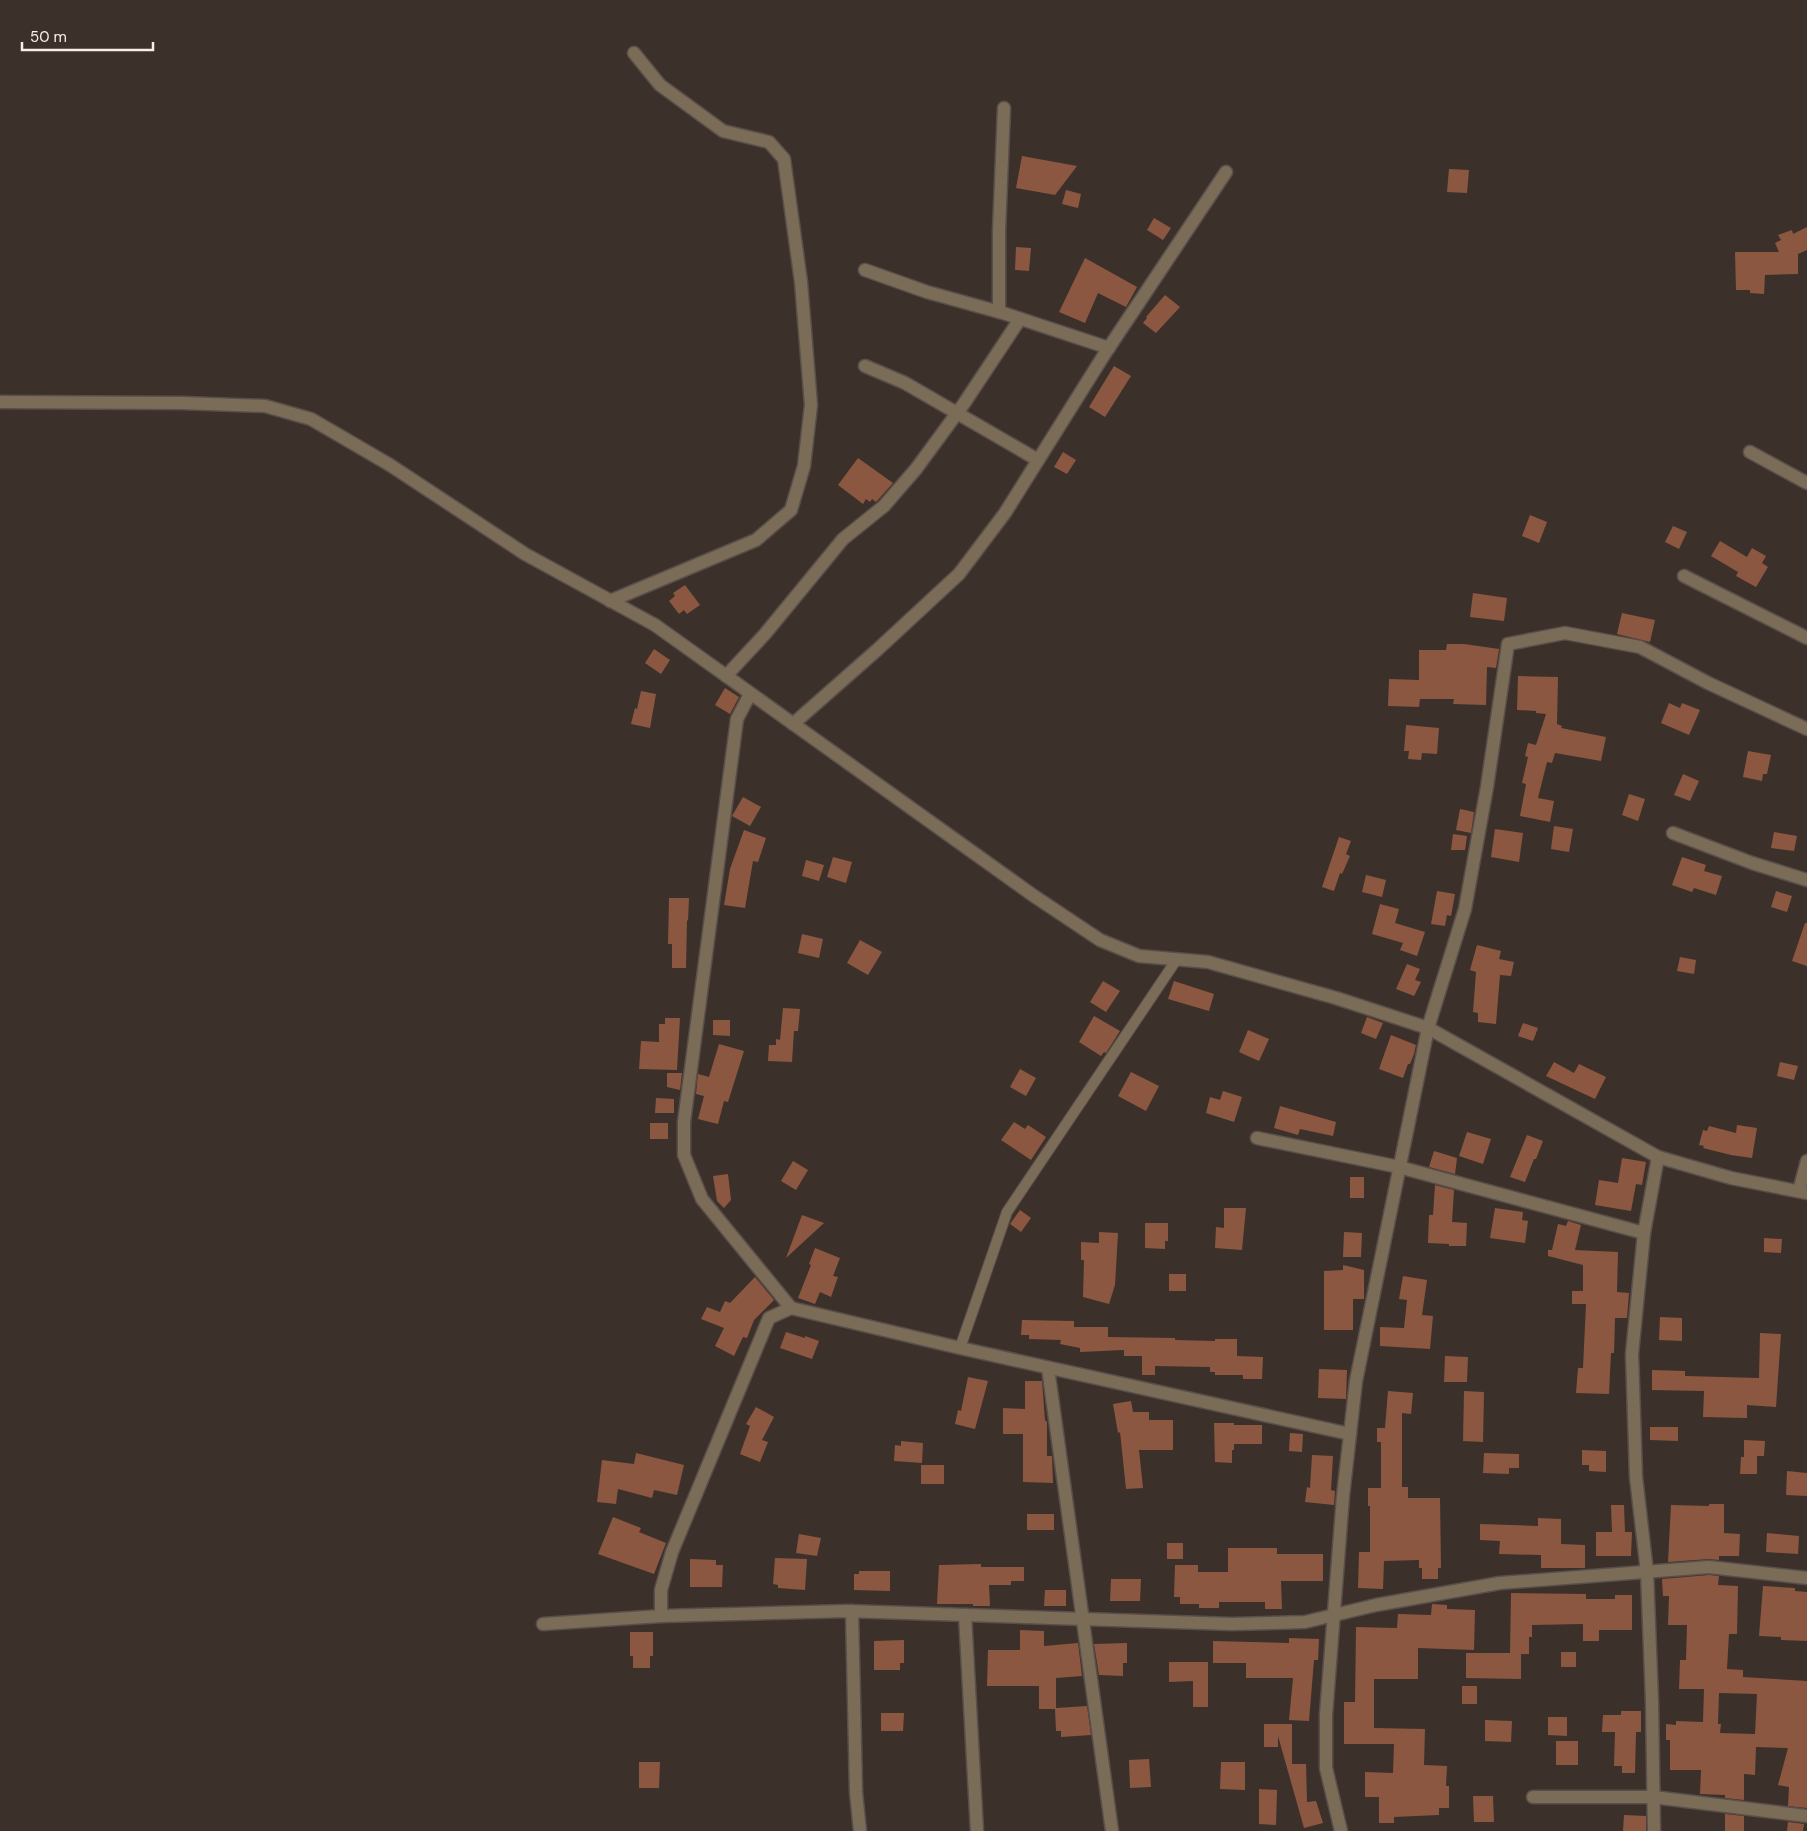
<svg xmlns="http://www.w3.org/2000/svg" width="1807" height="1831" font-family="'DM Sans',sans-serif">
<rect width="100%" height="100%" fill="#3c302b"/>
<!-- building -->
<g fill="#8c5740" fill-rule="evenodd">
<path d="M1022 156 1077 166 1055 195 1016 188Z"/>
<path d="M1449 169 1469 170 1467 193 1447 192Z"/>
<path d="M1066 190 1081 194 1078 208 1062 204Z"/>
<path d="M1154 218 1171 228 1163 240 1147 230Z"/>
<path d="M1807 227V250L1798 254V274L1765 275 1764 294 1750 293V290H1736L1735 252H1779L1775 243 1781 240 1778 235 1792 230 1793 234Z"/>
<path d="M1016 247 1031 248 1029 271 1015 270Z"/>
<path d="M1085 258 1137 287 1126 307 1098 293 1085 323 1059 312Z"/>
<path d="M1165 295 1180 307 1156 333 1143 323 1147 318 1146 317Z"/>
<path d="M1114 366 1131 376 1105 417 1089 407Z"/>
<path d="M1063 452 1076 460 1067 474 1054 467Z"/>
<path d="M858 458 893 483 876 502 872 499 870 502 866 499 863 504 838 485Z"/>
<path d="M1530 515 1547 522 1539 543 1522 536Z"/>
<path d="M1673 526 1687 532 1679 549 1665 542Z"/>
<path d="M1720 541 1747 557 1752 548 1766 556 1762 563 1768 567 1756 587 1736 576 1738 572 1711 556Z"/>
<path d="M685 585 700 605 687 614 684 610 679 614 669 601 675 596 673 593Z"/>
<path d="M1473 593 1507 598 1504 621 1470 617Z"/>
<path d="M1622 613 1655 620 1650 642 1617 634Z"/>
<path d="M1447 644H1464L1499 649 1496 668 1487 667 1486 705 1453 704 1454 699H1420L1419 707 1388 706 1389 679 1419 680V650H1446Z"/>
<path d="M654 649 670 660 661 674 645 663Z"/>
<path d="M1518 676 1558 677 1557 724 1562 726 1561 728 1606 737 1601 761 1555 753 1552 763 1547 762 1538 798 1554 801 1550 822 1520 816 1526 784 1522 783 1528 757 1525 756 1528 743 1536 745 1546 714 1536 713V711L1517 710Z"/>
<path d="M725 688 739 697 730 714 715 705Z"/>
<path d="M641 691 656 694 650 728 631 724 635 708 637 709Z"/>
<path d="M1669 703 1680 708 1682 703 1700 710 1689 735 1661 723Z"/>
<path d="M1406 725 1439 728 1437 754 1422 753 1421 760 1408 759 1409 751H1404Z"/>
<path d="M1748 751 1771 755 1767 774H1763L1762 781 1743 777Z"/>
<path d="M1683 774 1699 781 1690 801 1674 795Z"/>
<path d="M1629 794 1645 799 1638 821 1622 815Z"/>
<path d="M743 797 761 807 750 826 732 816Z"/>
<path d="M1460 809 1474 812 1471 833 1456 830Z"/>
<path d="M1554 826 1573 829 1569 852 1551 849Z"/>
<path d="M1495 829 1523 833 1519 862 1491 857Z"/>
<path d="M744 830 766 838 758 862 753 861 745 908 724 905 730 869Z"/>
<path d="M1774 832 1797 836 1794 851 1771 848Z"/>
<path d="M1453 834 1467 836 1465 850H1451Z"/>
<path d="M1339 837 1351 841 1346 854 1350 856 1342 874 1340 873 1334 891 1322 887Z"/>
<path d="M833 857 852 862 846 883 827 877Z"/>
<path d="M1682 857 1706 865 1704 871 1722 876 1716 895 1694 888 1692 892 1672 885Z"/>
<path d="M806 860 824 865 819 881 802 876Z"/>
<path d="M1366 875 1386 880 1382 897 1362 892Z"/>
<path d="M1437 891 1455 894 1451 916 1447 915 1445 926 1431 924Z"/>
<path d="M1776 891 1792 896 1787 912 1771 907Z"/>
<path d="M669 898H689L688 921 687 920 686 968H672V944H668Z"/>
<path d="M1380 904 1399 909 1395 923 1425 932 1417 956 1400 950 1403 943 1372 934Z"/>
<path d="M1805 923H1807V966L1792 961Z"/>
<path d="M802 934 823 939 819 958 798 953Z"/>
<path d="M860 940 882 952 868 975 847 963Z"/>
<path d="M1477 945 1501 951 1499 959 1514 962 1511 976 1500 975 1496 1024 1478 1022V1013L1473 1012 1476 972 1470 970Z"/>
<path d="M1680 957 1696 960 1694 974 1677 971Z"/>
<path d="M1407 964 1420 969 1415 980 1421 982 1414 996 1396 989Z"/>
<path d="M1103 981 1120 991 1106 1012 1090 1002Z"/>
<path d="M1174 981 1214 994 1209 1011 1168 999Z"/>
<path d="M783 1008 800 1009 798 1031H794L792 1062 768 1061 769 1045H776V1039L780 1040Z"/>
<path d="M1094 1016 1120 1031 1106 1053 1104 1052 1101 1056 1079 1042Z"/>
<path d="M1367 1017 1383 1023 1376 1039 1361 1033Z"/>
<path d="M665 1018H680L677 1070 639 1069 641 1041 659 1042V1024H665Z"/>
<path d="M713 1020H730V1036L713 1035Z"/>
<path d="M1523 1023 1538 1028 1533 1041 1518 1036Z"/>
<path d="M1248 1030 1269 1039 1259 1061 1239 1052Z"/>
<path d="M1391 1035 1416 1045 1414 1054 1410 1064H1408L1403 1078 1379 1069Z"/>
<path d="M719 1044 744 1051 728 1102 724 1101 718 1124 698 1119 704 1096 696 1094 698 1074 709 1077Z"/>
<path d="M1554 1062 1574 1073 1579 1064 1606 1077 1595 1099 1546 1076Z"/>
<path d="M1780 1062 1798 1066 1794 1080 1777 1076Z"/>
<path d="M1020 1069 1036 1078 1026 1096 1010 1087Z"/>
<path d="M1131 1072 1159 1086 1146 1111 1118 1096Z"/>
<path d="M667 1073H682L680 1090 667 1087Z"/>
<path d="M1223 1091 1242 1097 1234 1122 1206 1113 1210 1097 1220 1100Z"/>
<path d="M656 1098 674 1099V1113H655Z"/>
<path d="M1280 1106 1336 1122 1333 1136 1300 1129 1298 1135 1274 1128Z"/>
<path d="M1014 1122 1025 1129 1028 1125 1046 1137 1031 1160 1001 1140Z"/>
<rect x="650" y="1123" width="18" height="16"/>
<path d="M1737 1125 1757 1128 1752 1158 1731 1155 1703 1148 1704 1146 1699 1145 1703 1130 1707 1131 1709 1126 1736 1133Z"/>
<path d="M1467 1132 1491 1139 1483 1164 1459 1156Z"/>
<path d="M1527 1135 1543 1141 1536 1159H1534L1525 1182 1510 1177Z"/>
<path d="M1434 1151 1457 1158 1455 1174 1429 1167Z"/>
<path d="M1622 1158 1646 1162 1642 1185 1636 1184 1631 1211 1595 1205 1599 1180 1618 1183Z"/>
<path d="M793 1161 808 1170 796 1190 781 1181Z"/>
<path d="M728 1174 731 1200 724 1208 717 1201 713 1176Z"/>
<rect x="1350" y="1177" width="14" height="21"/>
<path d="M1435 1185 1454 1190 1452 1222 1467 1223 1466 1246H1449V1244L1428 1243 1429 1215H1433Z"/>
<path d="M1224 1208H1246L1242 1250 1215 1248 1216 1227 1224 1228Z"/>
<path d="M1495 1208 1523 1212 1522 1220 1528 1221 1525 1243 1490 1238Z"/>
<path d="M1020 1210 1031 1218 1021 1232 1010 1224Z"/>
<path d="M802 1215 824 1223 786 1258Z"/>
<path d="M1568 1221 1581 1225 1575 1250 1618 1252 1617 1292 1629 1293 1627 1318H1615L1614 1353H1611L1609 1394 1576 1393 1578 1368H1583L1586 1304H1572V1291H1583V1265L1548 1256V1250H1552L1558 1224 1566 1226Z"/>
<path d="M1145 1223H1168V1241H1165V1249L1145 1248Z"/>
<path d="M1099 1232 1118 1233 1115 1285 1109 1304 1083 1297 1084 1260H1081V1242L1099 1243Z"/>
<path d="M1344 1232 1362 1233 1361 1257H1343Z"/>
<path d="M1764 1238 1782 1239 1781 1253 1764 1252Z"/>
<path d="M815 1248 840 1258 833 1276 838 1277 831 1297 820 1292 815 1304 798 1298 811 1265 809 1264Z"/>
<path d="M1343 1265 1364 1270V1299H1353V1330H1324V1271L1343 1270Z"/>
<rect x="1169" y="1274" width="17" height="17"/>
<path d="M1403 1276 1427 1280 1422 1315 1433 1316 1430 1349 1380 1346V1327L1404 1328 1407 1300 1399 1299Z"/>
<path d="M755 1277 774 1300 754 1320 747 1338 743 1337 734 1356 715 1346 724 1328 701 1319 707 1307 720 1312 725 1301 730 1303Z"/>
<path d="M1660 1317 1682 1318V1341L1659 1340Z"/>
<path d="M1022 1320 1074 1321V1327H1108V1337L1175 1338V1340L1215 1341V1339H1237V1356L1263 1357 1262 1379H1243V1375H1215V1372H1210V1367L1155 1366V1375H1142V1356H1124V1350L1080 1352V1348L1060 1344 1061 1340 1029 1339V1335H1021Z"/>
<path d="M786 1332 805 1338V1336L819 1341 812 1359 780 1348Z"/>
<path d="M1760 1333 1781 1334 1776 1407 1747 1405V1418L1703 1417 1704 1391 1652 1390V1370L1685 1371V1376L1759 1378Z"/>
<path d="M1445 1356 1468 1357 1467 1382H1444Z"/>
<path d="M1319 1369 1347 1370 1346 1399 1318 1398Z"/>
<path d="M968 1377 988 1381 975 1429 955 1424 958 1410 961 1411Z"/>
<path d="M1025 1381H1042L1045 1420 1047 1422V1456H1052L1053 1483 1023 1482V1434H1003V1408L1025 1409Z"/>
<path d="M1388 1391 1413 1393 1411 1414 1402 1413V1487H1408V1498H1440L1441 1568H1438V1579H1422V1568H1419V1560L1384 1561 1383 1589 1358 1588 1359 1552H1370V1506H1368V1488H1381V1442H1377V1428H1385Z"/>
<path d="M1464 1391 1484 1392 1483 1442 1463 1441Z"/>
<path d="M1131 1401 1133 1412H1149V1420H1173V1450H1139L1143 1488 1126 1489 1120 1432 1118 1433 1113 1404Z"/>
<path d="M756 1407 774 1417 762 1440 768 1442 760 1462 740 1454 750 1426 746 1424Z"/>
<path d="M1214 1423H1234V1425H1262V1444H1234V1450H1232V1463L1215 1462Z"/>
<path d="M1650 1427H1678V1441L1650 1440Z"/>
<path d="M1290 1433 1303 1434 1302 1452 1289 1451Z"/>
<path d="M1744 1440 1765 1441 1764 1456H1757V1474H1740L1741 1457H1744Z"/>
<path d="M901 1441 923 1443 922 1463 894 1461 895 1445 901 1446Z"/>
<path d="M1582 1450 1606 1451V1472L1589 1471V1465H1582Z"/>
<path d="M636 1453 684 1465 677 1495 654 1490 652 1498 618 1489 616 1504 597 1502 602 1460 634 1464Z"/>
<path d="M1484 1453 1519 1454V1468H1509V1474L1483 1473Z"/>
<path d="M1312 1455 1333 1456 1331 1490 1335 1491 1334 1505 1305 1502 1307 1487 1310 1488Z"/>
<rect x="921" y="1465" width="23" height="19"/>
<path d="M1787 1471 1807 1473V1496L1786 1495Z"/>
<path d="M1709 1504H1724V1533L1740 1534 1739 1556H1719V1560L1709 1559 1668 1562 1671 1505 1709 1506Z"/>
<path d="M1611 1505H1624L1625 1532H1632L1631 1556H1596V1532H1612Z"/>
<rect x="1027" y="1514" width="27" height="16"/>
<path d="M613 1517 641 1528 639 1532 666 1543 654 1574 598 1554Z"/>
<path d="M1538 1518 1561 1519V1544L1585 1545V1568H1541V1555L1499 1554 1500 1541 1480 1540V1524L1538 1526Z"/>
<path d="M1767 1533 1799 1536 1798 1554 1766 1552Z"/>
<path d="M799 1534 821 1538 817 1556 796 1553Z"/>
<rect x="1167" y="1543" width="16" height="16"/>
<path d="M1228 1548H1277V1554H1323V1581H1281L1282 1609H1265V1602H1219V1608H1199V1604H1180V1597H1174L1175 1565H1198V1572H1228Z"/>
<path d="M775 1558 807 1559 805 1590 778 1588V1585L773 1584Z"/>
<path d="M690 1559 716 1560V1565H723L722 1587H690Z"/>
<path d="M981 1564V1567H1024V1581H1011V1585H989L990 1606H973V1604H937L939 1565Z"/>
<path d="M859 1571H890V1591L854 1590V1574H859Z"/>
<path d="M1709 1575 1719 1576 1718 1585 1738 1586 1737 1634H1729L1727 1669 1743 1670V1677L1807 1681V1808L1788 1806 1789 1787 1778 1785 1788 1748 1756 1747 1755 1775 1744 1774V1800L1725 1798V1795L1700 1794 1701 1770H1670V1740H1666V1724L1676 1725V1721L1703 1722 1704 1689H1679L1680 1660H1686L1687 1625H1668L1669 1596H1663L1662 1579ZM1719 1693 1757 1694 1755 1734 1720 1733 1721 1724H1718Z"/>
<path d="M1111 1579H1141L1140 1601H1110Z"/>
<path d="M1763 1586 1795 1588V1591L1807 1592V1641L1781 1640V1637L1759 1636Z"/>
<path d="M1045 1590H1066V1606H1044Z"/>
<path d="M1511 1593 1586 1594V1599H1615V1595H1632V1630H1599V1641H1583V1624L1532 1625V1637H1529V1654H1521V1679L1466 1678V1653H1510Z"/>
<path d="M1432 1604 1447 1605V1609L1475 1610 1474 1650 1418 1648V1679H1374V1728L1425 1729 1424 1765 1447 1766 1446 1786H1449V1808H1439V1815L1394 1817V1823H1379V1797H1365V1772L1393 1773 1394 1744H1344V1702H1355L1356 1627 1397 1628 1398 1614 1431 1615Z"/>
<path d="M1020 1630 1044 1631V1646L1078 1643 1082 1676 1056 1678V1708L1087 1706 1091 1735 1061 1737V1731H1056L1055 1709H1039V1686H987L988 1650H1020Z"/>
<path d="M630 1632H653V1656H650V1668H633V1656H630Z"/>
<path d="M1289 1638 1319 1639 1318 1660H1314L1309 1721 1289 1720 1293 1678H1246V1663H1213V1641L1289 1643Z"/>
<path d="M904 1640V1663H900V1670H874V1641Z"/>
<path d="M1127 1643V1663H1123V1676L1099 1675 1094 1644Z"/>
<rect x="1561" y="1652" width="15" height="15"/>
<path d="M1169 1662H1208V1707H1193V1681L1169 1682Z"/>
<rect x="1462" y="1686" width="15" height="18"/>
<path d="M1621 1711H1641V1732H1636L1635 1773H1622V1766H1614L1615 1732H1602L1603 1715H1621Z"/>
<path d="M881 1713H904L903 1731H881Z"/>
<path d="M1548 1717H1567V1736L1548 1735Z"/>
<path d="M1485 1720 1512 1721 1511 1742 1485 1741Z"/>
<path d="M1264 1724H1292V1764H1306L1307 1802 1316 1801 1323 1823 1304 1828 1278 1736V1747H1264Z"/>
<rect x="1556" y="1741" width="22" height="24"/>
<path d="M1149 1759 1151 1787 1130 1788 1129 1760Z"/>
<path d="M639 1762H660L659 1788H639Z"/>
<path d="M1221 1762H1245V1790L1220 1789Z"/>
<path d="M1259 1789 1277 1790 1276 1825 1259 1824Z"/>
<path d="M1473 1796H1493L1494 1822H1474Z"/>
<path d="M1725 1814 1744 1816V1831H1725Z"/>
<path d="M1624 1815 1646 1816V1831H1623Z"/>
<path d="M1788 1822 1804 1824 1803 1831H1787Z"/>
</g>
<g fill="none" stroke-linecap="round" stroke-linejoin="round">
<defs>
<path id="service" d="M960 1348 1007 1212 1177 959"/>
<g id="minor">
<path d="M865 270 927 292 1003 313 1109 348"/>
<path d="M999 312V231L1004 108"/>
<path d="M865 366 905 383 1038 460"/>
<path d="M0 402 182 403 265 406 311 419 390 465 525 554 655 625 1034 896 1100 940 1139 956 1208 962 1336 998 1428 1028 1658 1157 1731 1178 1807 1193"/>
<path d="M1750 452 1807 483"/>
<path d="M1684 576 1807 638"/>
<path d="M610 601 756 540 791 510 804 466 811 405 801 282 784 159 769 142 723 131 660 85 634 53"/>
<path d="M726 676 765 634 843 539 884 506 916 469 963 405 1020 319"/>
<path d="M750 694 737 719 684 1122V1155L702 1199 791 1308"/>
<path d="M793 724 877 650 959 574 1005 513 1104 355 1226 172"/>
<path d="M1673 833 1752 863 1807 880"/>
<path d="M1257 1138 1399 1167 1644 1233"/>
<path d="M1799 1191 1807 1161"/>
<path d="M1048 1368 1112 1831"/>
<path d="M852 1611 856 1792 860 1831"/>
<path d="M965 1615 977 1831"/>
<path d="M661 1616V1590L672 1552 769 1318 791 1308 960 1348 1350 1434"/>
<path d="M543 1624 661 1616 847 1611 1232 1624 1305 1622 1376 1605 1500 1583 1709 1567 1807 1578"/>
<path d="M1533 1797H1653L1807 1816"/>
<path d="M1341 1831 1326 1768V1715L1343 1496 1356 1381 1428 1028 1465 909 1487 787 1508 644 1565 633 1640 647 1708 683 1807 729"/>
<path d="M1654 1831 1652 1701 1647 1572 1636 1477 1632 1354 1644 1233 1658 1157"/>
</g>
</defs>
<!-- service casing -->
<use href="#service" stroke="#5a4e4a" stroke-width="12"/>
<!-- minor casing -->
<use href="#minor" stroke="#5a4e4a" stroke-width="15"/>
<!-- service -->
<use href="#service" stroke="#7b6c58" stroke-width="10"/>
<!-- minor -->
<use href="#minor" stroke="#7b6c58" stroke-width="12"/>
</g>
<!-- scale -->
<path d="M22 42v8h131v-8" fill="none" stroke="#f6eeeb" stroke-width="2.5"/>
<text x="30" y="42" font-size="15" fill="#f6eeeb" stroke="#3c302b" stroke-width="4" paint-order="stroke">50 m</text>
</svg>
